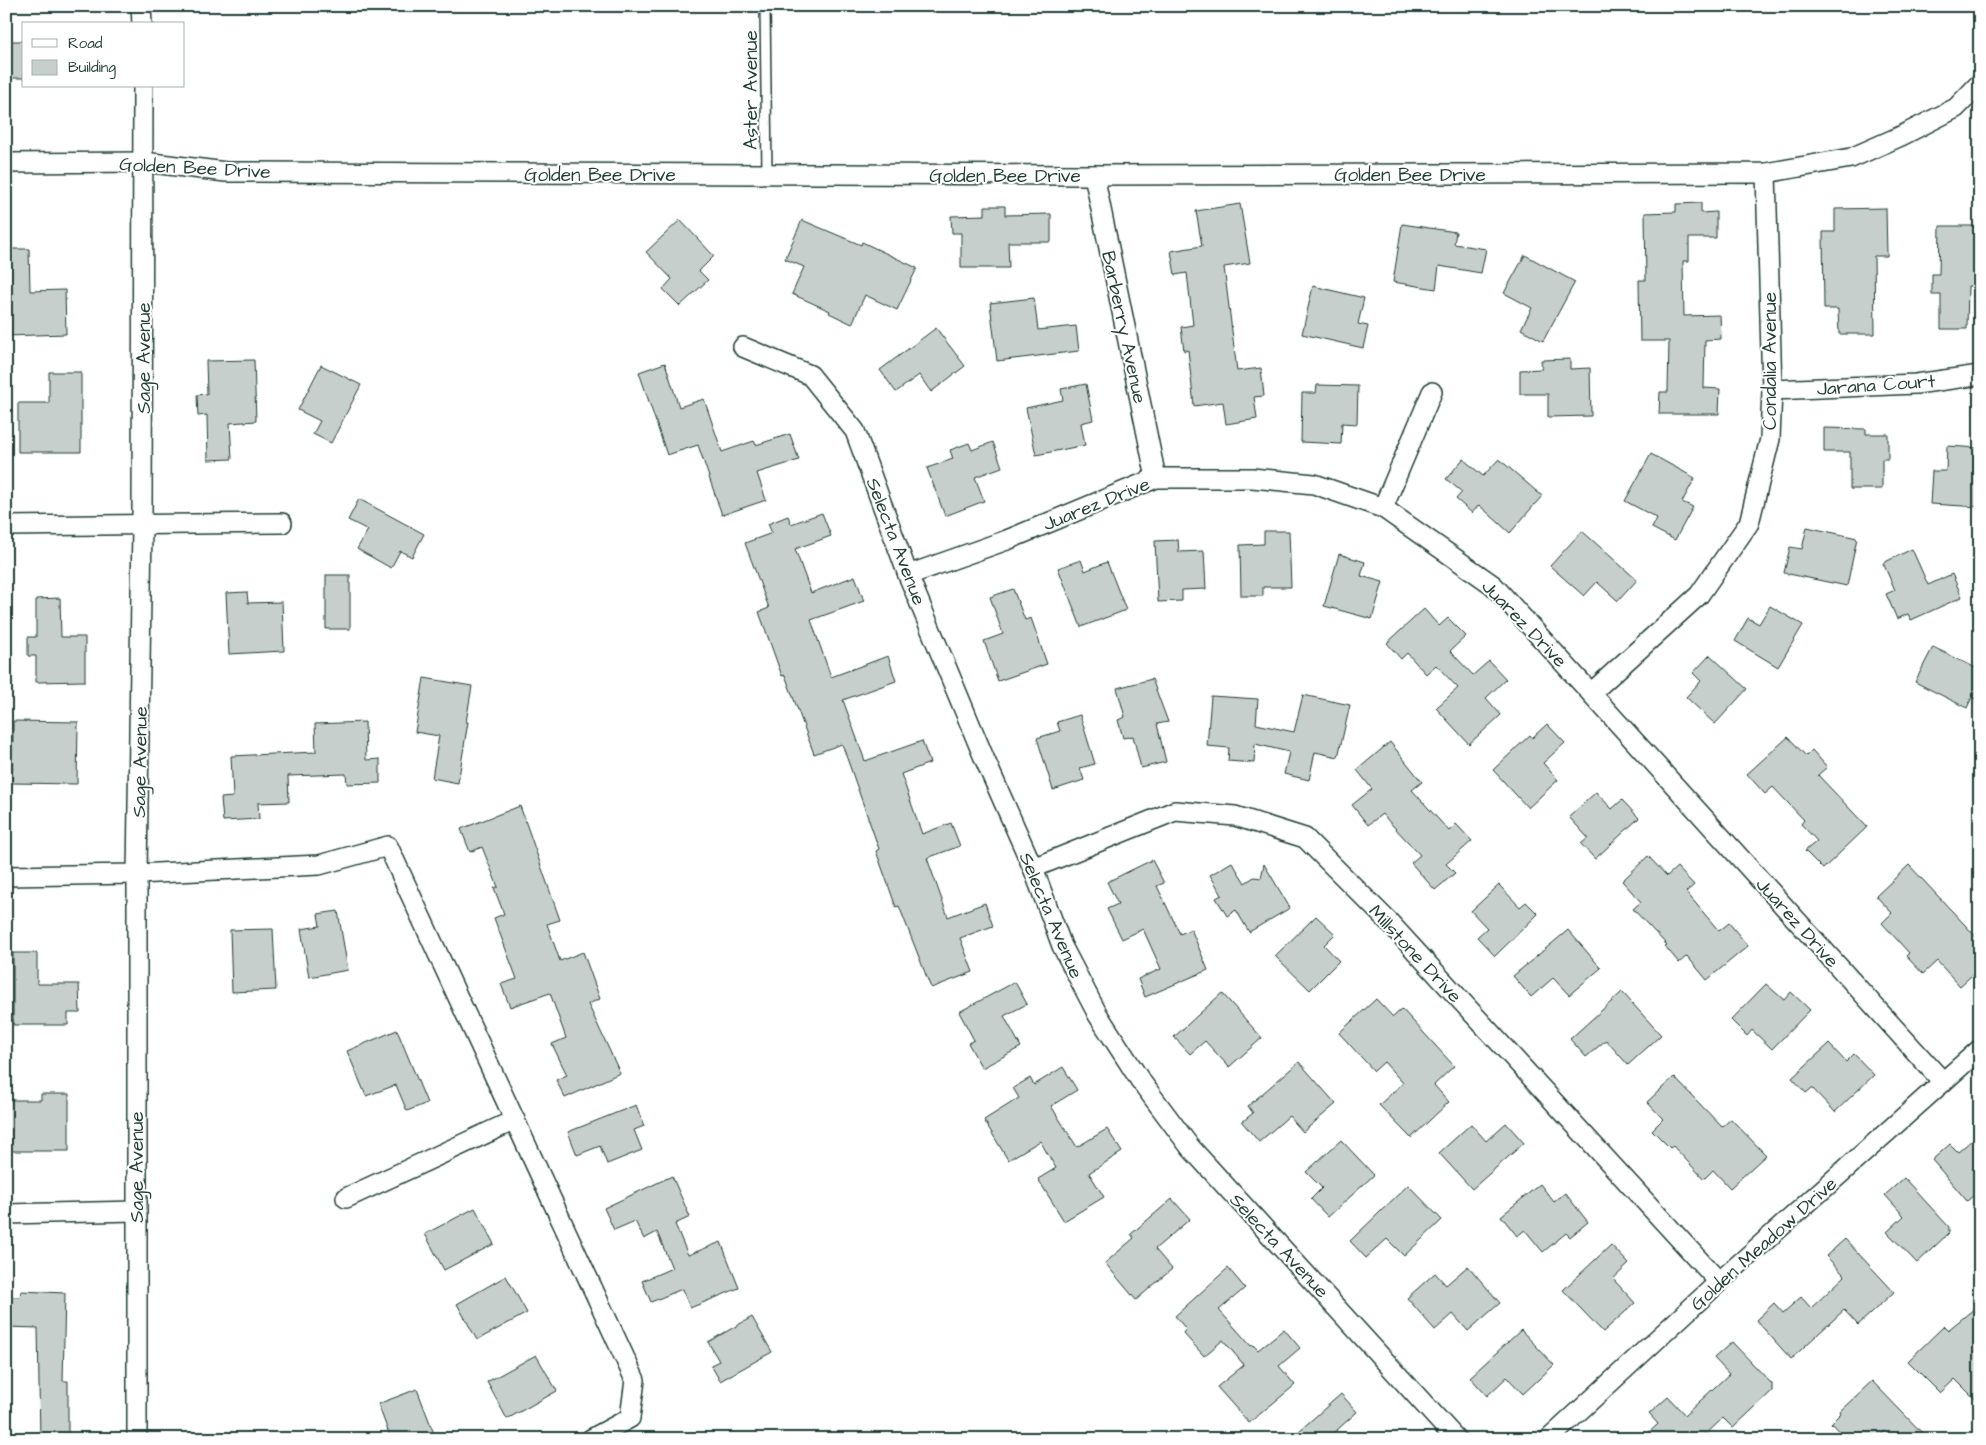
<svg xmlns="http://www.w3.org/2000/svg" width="1986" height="1445" font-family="'Architects Daughter',sans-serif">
<rect width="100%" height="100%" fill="#fff"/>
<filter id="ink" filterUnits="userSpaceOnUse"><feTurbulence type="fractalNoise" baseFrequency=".02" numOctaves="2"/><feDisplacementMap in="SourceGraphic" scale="10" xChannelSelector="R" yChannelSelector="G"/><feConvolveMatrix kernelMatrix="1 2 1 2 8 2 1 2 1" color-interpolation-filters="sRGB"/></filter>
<g filter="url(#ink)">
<!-- building -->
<g fill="#c7cfcc" stroke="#1f3d34">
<rect x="6" y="41" width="18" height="37"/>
<path d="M1701 203V213L1716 212V238H1689V261H1683L1684 316 1720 315 1721 339 1705 340 1704 388 1720 389 1719 414H1659L1660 392H1668L1669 341H1640L1639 280H1646L1645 213 1676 212V204Z"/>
<path d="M1240 204 1250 263 1224 267 1237 371 1261 368 1264 396 1254 397 1257 419 1226 424 1223 402 1194 406 1188 350 1184 351 1181 327 1193 325 1187 273 1175 275 1171 251 1202 246 1196 211Z"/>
<path d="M985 206H1005V215L1051 214V242H1008L1009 268H961V233H952L951 216 985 215Z"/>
<path d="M1886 208 1887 256H1874L1875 334H1839L1838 309H1824L1823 232H1835V209Z"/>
<path d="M680 220 714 256 699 271 708 280 680 306 663 289 672 279 646 252Z"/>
<path d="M802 220 861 245 862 242 917 268 897 310 865 295 852 324 829 313 830 311 792 294 804 267 785 259Z"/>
<path d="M1402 224 1456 232 1454 244 1486 249 1481 273 1439 266 1436 289 1393 282Z"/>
<path d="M1940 226H1980V286H1968L1967 329H1941V295H1932V274H1939Z"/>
<path d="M6 249H29L30 291 65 290 66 334 6 336Z"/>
<path d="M1525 255 1575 282 1543 341 1521 329 1532 308 1504 293Z"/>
<path d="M1313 286 1364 298 1358 324 1368 326 1363 348 1302 334Z"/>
<path d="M1034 298 1038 330 1076 326 1079 351 997 361 990 303Z"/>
<path d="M936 328 965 366 931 392 919 375 896 392 880 370Z"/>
<path d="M1570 359V369L1590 368 1591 416 1548 417V394H1520V370L1542 369 1541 360Z"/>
<path d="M254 360 256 421 230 423 232 459 208 460 207 415 198 416 197 395 207 394 206 361Z"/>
<path d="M665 363 679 407 704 399 722 452 754 441 756 445 790 434 799 460 757 473 766 500 722 515 698 445 667 455 639 372Z"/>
<path d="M321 365 361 385 331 443 313 434 320 421 298 410Z"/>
<path d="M49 372H81V452H18V403H49Z"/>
<path d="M1086 384 1093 420 1081 423 1085 445 1036 455 1026 408 1063 400 1061 389Z"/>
<path d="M1317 385 1358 386 1357 424 1342 423 1341 444 1301 442 1302 393H1316Z"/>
<path d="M1824 428 1866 429V434H1888V459H1882V489H1850V452H1824Z"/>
<path d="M993 442 1002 467 975 477 984 501 945 516 927 468 953 459 950 450 969 443 972 450Z"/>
<path d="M1947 446 1980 448V507L1930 504 1932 471H1946Z"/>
<path d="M1651 454 1695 478 1682 502 1693 507 1675 540 1652 528 1657 518 1625 501Z"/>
<path d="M1463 459 1483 476 1499 459 1542 496 1510 533 1479 505 1472 513 1456 499 1462 492 1446 479Z"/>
<path d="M359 499 424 534 412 557 400 551 391 568 357 549 368 530 348 520Z"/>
<path d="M822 513 831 536 795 549 811 593 855 576 864 601 811 620 831 677 888 656 896 681 843 700 865 761 922 741 930 763 901 774 922 834 951 823 960 846 927 858 948 917 985 903 993 926 960 938 973 972 931 988 899 906 896 907 876 851 879 849 842 744 814 754 785 675 782 676 759 612 769 608 745 543 772 533 768 524 788 516 791 524Z"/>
<path d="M1807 527 1857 538 1847 586 1784 573 1790 547 1802 549Z"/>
<path d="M1264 531H1289L1291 587H1263V596H1241L1240 545 1264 544Z"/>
<path d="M1582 531 1637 580 1618 601 1597 582 1584 596 1550 566Z"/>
<path d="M1178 540 1179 552 1204 551 1206 589 1182 590V601L1158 602 1155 541Z"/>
<path d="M1912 549 1928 585 1952 574 1962 597 1911 620 1908 614 1897 619 1886 594 1895 590 1883 563Z"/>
<path d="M1339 554 1365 562 1361 576 1383 582 1372 619 1324 606Z"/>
<path d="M1081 560 1085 571 1107 562 1126 610 1081 627 1058 568Z"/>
<rect x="326" y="575" width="24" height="54"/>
<path d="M1013 589 1025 620 1031 618 1047 664 998 681 984 641 1003 634 990 597Z"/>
<path d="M247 592 248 603 282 602 284 651 229 654 226 593Z"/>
<path d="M60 598 61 637H85V681L36 682V656H28V637H36V599Z"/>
<path d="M1770 606 1803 625 1778 667 1735 641 1748 618 1759 624Z"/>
<path d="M1424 609 1439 626 1448 618 1466 636 1450 651 1473 675 1489 661 1506 679 1486 698 1501 715 1469 744 1436 708 1458 688 1436 665 1426 674 1407 653 1401 659 1387 643Z"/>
<path d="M1933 647 1980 670V702L1972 697 1967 708 1915 682Z"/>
<path d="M1710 655 1747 689 1715 724 1686 697 1701 681 1693 673Z"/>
<path d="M424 678 472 686 466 722H468L458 783 432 778 439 736 415 732Z"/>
<path d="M1152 679 1168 722 1157 724 1166 762 1141 768 1133 736 1123 738 1118 720 1125 717 1117 688Z"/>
<path d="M1303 695 1350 705 1338 757 1315 752 1309 780 1284 774 1289 752 1255 744 1254 763 1228 761 1229 748 1207 746 1211 696 1258 699 1256 724 1294 732Z"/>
<path d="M1080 715 1095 764 1080 768 1084 780 1053 790 1037 738 1060 731 1057 722Z"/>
<path d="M13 721 78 722 77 784 12 783Z"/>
<path d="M365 722 366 760 380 759V783L347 784 346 774 288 776 289 802 258 803 259 819 223 821 221 798 233 797 231 756 316 752 315 724Z"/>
<path d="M1547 724 1565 743 1543 763 1558 780 1528 808 1493 770 1530 735 1532 738Z"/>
<path d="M1788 737 1806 756 1812 750 1827 767 1818 775 1867 827 1823 869 1805 851 1817 841 1801 824 1804 820 1773 787 1765 794 1747 774Z"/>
<path d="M1390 742 1422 782 1412 790 1449 831 1456 824 1472 841 1446 864 1455 873 1435 890 1411 863 1420 855 1382 814 1368 825 1352 805 1372 789 1357 770Z"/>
<path d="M1596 792 1612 809 1622 800 1639 818 1595 859 1581 844 1588 838 1569 817Z"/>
<path d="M520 806 560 920 547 924 560 961 583 952 600 999 588 1004 620 1073 565 1098 556 1080 567 1075 552 1044 566 1038 550 993 510 1007 501 984 517 979 494 918 504 914 494 888 498 887 482 847 470 852 461 829Z"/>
<path d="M1648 856 1667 876 1677 867 1694 885 1686 892 1719 931 1729 923 1748 946 1707 980 1687 956 1679 963 1665 946 1667 945 1633 909 1641 902 1622 881Z"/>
<path d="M1152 860 1164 883 1157 886 1180 934 1191 929 1208 970 1145 997 1138 979 1161 969 1143 929 1122 939 1107 909 1118 904 1107 882Z"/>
<path d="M1232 862 1245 883 1254 877 1261 878 1264 864 1290 908 1249 932 1236 910 1227 916 1216 898 1222 895 1210 875Z"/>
<path d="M1909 865 1980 941V968L1960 986 1937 961 1923 974 1906 956 1909 953 1882 923 1892 913 1876 896Z"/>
<path d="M1499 885 1520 907 1526 902 1538 914 1495 956 1477 937 1487 928 1471 911Z"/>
<path d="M338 911 348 970 309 977 301 929 320 926 318 914Z"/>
<path d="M1316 916 1335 934 1324 945 1339 961 1310 990 1275 956Z"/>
<path d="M273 929 276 990 232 992 230 930Z"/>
<path d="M1568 930 1601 968 1569 995 1553 978 1531 997 1513 976Z"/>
<path d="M13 953H37V984H79L80 1013H68V1025H13Z"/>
<path d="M1015 982 1027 1004 1004 1016 1021 1047 982 1068 968 1043 974 1040 959 1012Z"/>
<path d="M1766 984 1784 1000 1791 992 1810 1010 1772 1049 1752 1030 1747 1036 1731 1020Z"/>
<path d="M1622 992 1661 1035 1628 1065 1606 1040 1586 1057 1570 1039Z"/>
<path d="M1222 993 1262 1038 1229 1067 1205 1041 1190 1054 1174 1037Z"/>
<path d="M1376 999 1393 1017 1402 1009 1454 1066 1434 1085 1449 1102 1411 1138 1379 1105 1403 1083 1384 1062 1374 1071 1339 1033Z"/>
<path d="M397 1030 427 1103 407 1111 396 1085 366 1096 347 1051Z"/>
<path d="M1829 1044 1846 1062 1854 1054 1874 1075 1835 1112 1812 1088 1806 1093 1792 1078Z"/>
<path d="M1299 1062 1336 1104 1303 1132 1289 1116 1259 1142 1242 1122 1253 1113 1248 1106Z"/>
<path d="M1063 1067 1077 1090 1051 1106 1077 1147 1107 1129 1122 1152 1089 1173 1104 1197 1064 1221 1038 1179 1056 1168 1040 1141 1008 1160 984 1120 1019 1098 1013 1088 1030 1078 1034 1085Z"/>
<path d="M1674 1077 1722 1127 1731 1119 1766 1155 1730 1188 1713 1170 1704 1179 1673 1146 1670 1148 1652 1130 1663 1119 1647 1102Z"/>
<path d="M41 1094H69V1151H6V1100H41Z"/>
<path d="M636 1105 644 1126 634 1130 642 1150 607 1164 600 1146 577 1155 568 1132Z"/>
<path d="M1506 1123 1524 1143 1472 1189 1439 1153 1471 1124 1486 1141Z"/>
<path d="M1980 1133V1190L1967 1201 1932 1160 1950 1144 1958 1152Z"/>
<path d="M1341 1140 1374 1175 1328 1217 1311 1199 1322 1188 1306 1172Z"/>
<path d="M672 1176 690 1217 675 1224 688 1255 721 1242 739 1288 690 1308 682 1289 651 1302 642 1281 672 1268 657 1232 644 1239 635 1221 614 1230 604 1208Z"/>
<path d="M1904 1178 1949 1227V1233L1917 1263 1887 1232 1904 1216 1885 1195Z"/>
<path d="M1540 1184 1554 1202 1565 1193 1588 1222 1570 1237 1566 1233 1543 1252 1525 1230 1517 1236 1501 1216Z"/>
<path d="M1408 1185 1442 1220 1404 1256 1387 1239 1366 1258 1350 1241Z"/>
<path d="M1172 1199 1190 1219 1155 1249 1172 1269 1136 1300 1105 1263 1134 1238 1131 1234Z"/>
<path d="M475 1208 494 1244 444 1270 425 1234Z"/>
<path d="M1845 1239 1894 1292 1858 1325 1844 1310 1791 1359 1756 1320 1774 1303 1783 1313 1801 1297 1811 1308 1845 1276 1826 1256Z"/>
<path d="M1611 1245 1629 1264 1613 1279 1635 1303 1603 1332 1563 1290Z"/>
<path d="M1468 1266 1500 1303 1468 1331 1453 1314 1435 1330 1407 1298 1435 1273 1446 1285Z"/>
<path d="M1228 1268 1245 1288 1219 1310 1251 1346 1253 1345 1258 1350 1284 1329 1300 1348 1279 1366 1295 1385 1249 1423 1217 1387 1244 1365 1223 1340 1204 1356 1183 1333 1186 1329 1175 1316Z"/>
<path d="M506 1276 527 1313 477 1340 457 1304Z"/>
<path d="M21 1291 65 1293 63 1381H68V1439H40L38 1328 6 1327V1297H20Z"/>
<path d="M1980 1304V1404L1955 1379 1940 1393 1908 1361 1944 1326 1948 1330Z"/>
<path d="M752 1317 772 1352 720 1381 711 1365 719 1361 708 1342Z"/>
<path d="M1521 1330 1554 1365 1523 1394 1507 1377 1487 1396 1470 1377Z"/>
<path d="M1732 1342 1772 1384V1391L1733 1428 1723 1418 1701 1439H1642L1658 1424 1649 1414 1668 1397 1685 1415 1729 1374 1714 1358Z"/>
<path d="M536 1355 557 1391 507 1419 487 1382Z"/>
<path d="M1872 1381 1928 1439H1892L1885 1431 1877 1439H1846L1831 1423 1841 1413 1840 1411Z"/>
<path d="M417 1389 436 1439H391L378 1404Z"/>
<path d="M1341 1394 1357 1412 1327 1439H1290Z"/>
</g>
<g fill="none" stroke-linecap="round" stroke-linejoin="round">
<defs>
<path id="lane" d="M765 6 767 174"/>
<g id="street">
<path d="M141 6 142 24"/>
<path d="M6 163 144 162 226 172 1094 175 1766 173 1851 158 1901 136 1956 108 1980 83"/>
<path d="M1094 175 1156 478"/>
<path d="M743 347 810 375 855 431 908 575 985 760 1033 868 1062 946 1098 1015 1140 1080 1190 1147 1456 1439"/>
<path d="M1772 390 1916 384 1980 375"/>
<path d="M1383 508 1432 392"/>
<path d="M6 526 282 523"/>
<path d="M908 575 1007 540 1156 478H1252L1314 484 1383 508 1493 585 1943 1082"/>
<path d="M1591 693 1699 595 1749 523 1770 439 1772 390 1766 173"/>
<path d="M1033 868 1175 811 1235 816 1305 838 1388 921 1719 1282"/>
<path d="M6 876 137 874 319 865 388 846 635 1380 630 1418 591 1439"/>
<path d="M346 1198 515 1120"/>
<path d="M6 1214 136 1211"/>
<path d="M137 1439V874L142 525 143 86"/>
<path d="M1549 1439 1719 1282 1980 1049"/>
</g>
</defs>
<!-- lane casing -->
<use href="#lane" stroke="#1f3d34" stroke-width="12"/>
<!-- street casing -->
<use href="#street" stroke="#1f3d34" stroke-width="22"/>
<!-- lane -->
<use href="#lane" stroke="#fff" stroke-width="9"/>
<!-- street -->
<use href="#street" stroke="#fff" stroke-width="19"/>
</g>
</g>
<g text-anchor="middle" stroke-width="4" stroke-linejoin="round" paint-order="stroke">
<!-- street labels -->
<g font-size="19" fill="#1f3d34" stroke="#fff">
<text transform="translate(750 90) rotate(-90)" y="7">Aster Avenue</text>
<text transform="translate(195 167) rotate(3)" y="7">Golden Bee Drive</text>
<text x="600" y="181">Golden Bee Drive</text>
<text x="1410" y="181">Golden Bee Drive</text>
<text x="1005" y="182">Golden Bee Drive</text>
<text transform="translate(1125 327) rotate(78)" y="7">Barberry Avenue</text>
<text transform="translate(143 358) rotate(-90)" y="7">Sage Avenue</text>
<text transform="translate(1769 361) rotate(-90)" y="7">Condalia Avenue</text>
<text transform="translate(1876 384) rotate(-4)" y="7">Jarana Court</text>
<text transform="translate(1096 503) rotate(-22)" y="7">Juarez Drive</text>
<text transform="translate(897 541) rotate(69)" y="7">Selecta Avenue</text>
<text transform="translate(1525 623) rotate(46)" y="7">Juarez Drive</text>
<text transform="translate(139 762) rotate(-89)" y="7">Sage Avenue</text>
<text transform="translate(1052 915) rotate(67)" y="7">Selecta Avenue</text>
<text transform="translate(1798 922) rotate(48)" y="7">Juarez Drive</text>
<text transform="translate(1416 953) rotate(47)" y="7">Millstone Drive</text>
<text transform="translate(136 1167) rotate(-90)" y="7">Sage Avenue</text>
<text transform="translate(1763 1243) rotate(-42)" y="7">Golden Meadow Drive</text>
<text transform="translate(1280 1245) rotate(47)" y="7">Selecta Avenue</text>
</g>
</g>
<!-- margin -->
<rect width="1986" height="1445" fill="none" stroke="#fff" stroke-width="25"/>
<rect x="12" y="12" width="1961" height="1420" fill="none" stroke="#1f3d34" stroke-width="2" filter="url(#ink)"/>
<!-- legend -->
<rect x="22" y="22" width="162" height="65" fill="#ffffff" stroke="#a5b1ae"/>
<rect x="32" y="39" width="25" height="8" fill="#ffffff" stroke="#a5b1ae"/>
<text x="68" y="48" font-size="15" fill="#1f3d34">Road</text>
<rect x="32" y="60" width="25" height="15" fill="#c7cfcc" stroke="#a5b1ae"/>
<text x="68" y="72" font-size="15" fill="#1f3d34">Building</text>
</svg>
